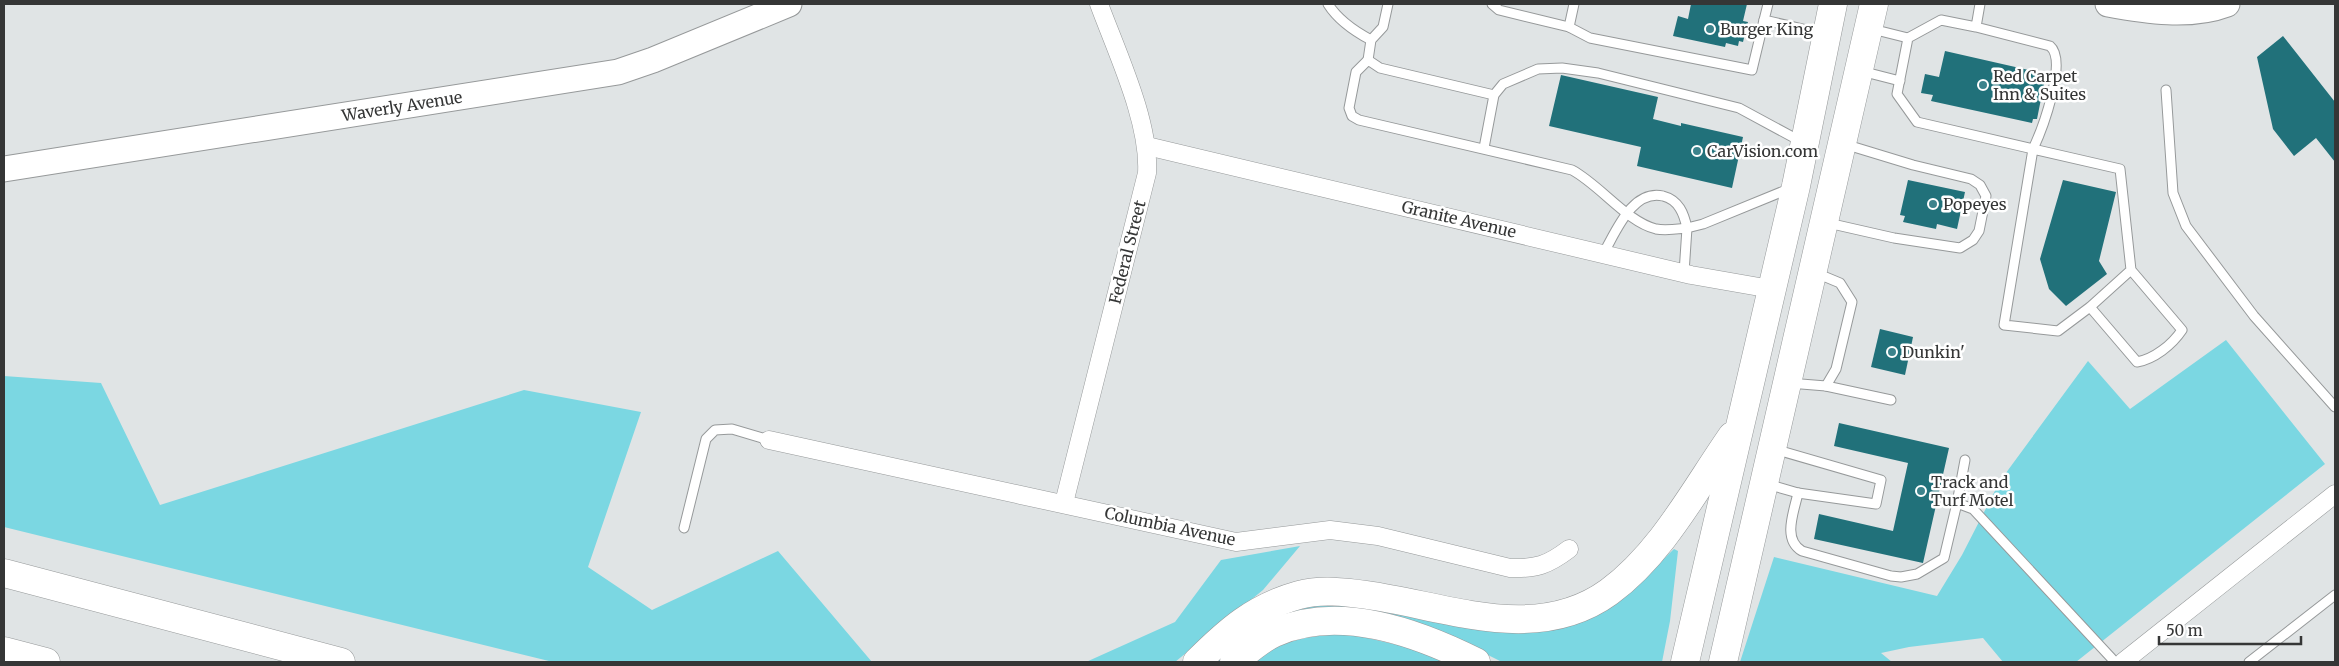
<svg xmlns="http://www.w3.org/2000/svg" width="2339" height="666" font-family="Merriweather,serif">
<rect width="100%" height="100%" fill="#e0e4e5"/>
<!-- green -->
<g fill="#7bd7e2">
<path d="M2226 340 2325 464 2076 662H2003L1983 638 1909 647 1881 653 1892 662H1740L1774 557 1937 596 1962 555 2000 481 2088 361 2130 409Z"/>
<path d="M4 376 101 383 160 505 524 390 641 412 588 567 652 610 778 551 872 662H553L4 527Z"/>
<path d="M1300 546 1263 590 1175 662H1086L1175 622 1221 560Z"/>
<path d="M1674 549 1678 551 1670 621 1662 662H1502L1480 651 1372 615 1226 656 1220 662H1210L1288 609 1331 602 1490 628 1530 632 1549 630 1643 579Z"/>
<path d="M1350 634 1402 646 1448 662H1254C1282 638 1315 635 1350 634Z"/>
</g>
<!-- building -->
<g fill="#21717a">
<path d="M1691 4H1747L1743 21 1748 22 1743 42 1739 41 1738 46 1726 43 1725 47 1673 36 1678 16 1688 19Z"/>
<path d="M2283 36 2335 102V162L2316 138 2294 156 2273 129 2257 57Z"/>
<path d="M1945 51 2046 74 2037 119H2033L2032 123 1931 101 1933 95 1921 93 1925 74 1939 77Z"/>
<path d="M1561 75 1658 97 1653 119 1681 126V123L1743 137 1732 188 1637 166 1641 147 1549 126Z"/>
<path d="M1908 180 1965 192 1957 229 1937 224 1936 229 1903 222 1905 216 1900 215Z"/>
<path d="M2063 180 2116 192 2099 261 2107 274 2066 306 2049 289 2040 259Z"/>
<path d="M1880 329 1913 337 1905 375 1871 367Z"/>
<path d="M1839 423 1949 448 1923 563 1814 539 1819 514 1893 531 1908 463 1834 446Z"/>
</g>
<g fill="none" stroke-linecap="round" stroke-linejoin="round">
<defs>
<g id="lane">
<path d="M1328 4C1338 20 1354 31 1371 40"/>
<path d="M1492 4 1499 10 1569 27"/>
<path d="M1574 4 1569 27 1590 38 1752 70 1764 20"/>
<path d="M1768 4 1764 20 1824 34"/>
<path d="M1976 27 2050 46C2068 61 2042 130 2033 149L1917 122 1897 94 1908 38 1941 20 1976 27 1980 4"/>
<path d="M1872 29 1908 38"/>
<path d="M1368 60 1371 40 1383 27 1388 4"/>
<path d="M1861 71 1900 81"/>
<path d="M2166 90 2173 193 2186 226 2254 316 2335 407"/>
<path d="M1494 95 1380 68 1368 60 1356 72 1349 108 1352 116 1359 120 1572 170C1600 185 1627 222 1656 229 1666 231 1677 229 1687 228L1684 273"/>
<path d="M1484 148 1494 95 1503 84 1538 69 1562 68 1598 73 1739 108 1802 142"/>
<path d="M1828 223 1894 238 1960 248 1973 240 1979 231 1986 196 1980 185 1971 179 1913 165 1844 144"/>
<path d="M1603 254C1616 232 1632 189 1663 196 1679 200 1684 214 1687 228L1703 224 1791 188"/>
<path d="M1816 273 1840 283 1852 302 1836 369 1826 386"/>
<path d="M2090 307 2137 362C2154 359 2172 345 2182 330L2131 270 2120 169 2033 149 2004 325 2058 331 2090 307 2131 270"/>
<path d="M1789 383 1826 386 1891 400"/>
<path d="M1767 484 1798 493 1876 504 1881 480 1774 449"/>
<path d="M1798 493C1794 512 1782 539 1802 551L1891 576 1901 577 1917 574 1944 558 1957 503 1973 509 2115 662"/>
<path d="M1957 503 1965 460"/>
<path d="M684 528 706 439 715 430 732 429 769 440"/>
<path d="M2249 662 2335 595"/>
</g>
<g id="street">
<path d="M1147 146 1691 275 1771 289"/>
<path d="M769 440 1236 542 1330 530 1378 536 1510 568C1536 569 1548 565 1569 549"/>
<path d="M1064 503 1147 173C1150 122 1117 53 1099 4"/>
<path d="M2123 662 2335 494"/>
</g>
<g id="secondary">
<path d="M2108 4C2146 11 2190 18 2227 4"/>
<path d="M4 169 618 72 653 60 789 4"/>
</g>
<g id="highway">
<path d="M4 573 341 662"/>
<path d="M4 651 46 662"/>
<path d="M1197 662C1228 631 1255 607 1299 595 1321 589 1345 592 1367 595 1446 606 1536 645 1609 592 1662 553 1695 489 1732 436"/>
<path d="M1234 662C1247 651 1259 640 1274 633 1339 604 1416 632 1476 662"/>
<path d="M1685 662 1796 186 1833 4"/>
<path d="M1723 662 1874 4"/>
</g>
</defs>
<!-- lane casing -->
<use href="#lane" stroke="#96999a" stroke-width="11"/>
<!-- street casing -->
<use href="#street" stroke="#96999a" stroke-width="19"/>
<!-- secondary casing -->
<use href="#secondary" stroke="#96999a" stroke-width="27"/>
<!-- highway casing -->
<use href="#highway" stroke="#96999a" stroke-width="29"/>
<!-- lane -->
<use href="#lane" stroke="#fff" stroke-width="9"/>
<!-- street -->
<use href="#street" stroke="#fff" stroke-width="18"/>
<!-- secondary -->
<use href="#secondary" stroke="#fff" stroke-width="25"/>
<!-- highway -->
<use href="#highway" stroke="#fff" stroke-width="28"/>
</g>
<!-- markers -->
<g fill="#3c838c" stroke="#fff" stroke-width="2">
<circle cx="1710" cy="29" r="5"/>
<circle cx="1983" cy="85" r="5"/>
<circle cx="1697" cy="151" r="5"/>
<circle cx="1933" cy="204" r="5"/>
<circle cx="1892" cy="352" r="5"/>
<circle cx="1921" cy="491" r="5"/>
</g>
<g text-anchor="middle" stroke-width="5" stroke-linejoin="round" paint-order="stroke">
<!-- poi labels -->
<g font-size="16" fill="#353636" stroke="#fff" text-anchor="start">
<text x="1720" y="35">Burger King</text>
<text x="1993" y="82">Red Carpet<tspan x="1993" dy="18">Inn &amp; Suites</tspan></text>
<text x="1707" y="157">CarVision.com</text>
<text x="1943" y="210">Popeyes</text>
<text x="1902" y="358">Dunkin'</text>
<text x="1931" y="488">Track and<tspan x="1931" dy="18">Turf Motel</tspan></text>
</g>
<!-- street labels -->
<g font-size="16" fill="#353636" stroke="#fff">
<text transform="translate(402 106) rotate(-9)" y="6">Waverly Avenue</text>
<text transform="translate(1459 219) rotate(13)" y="6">Granite Avenue</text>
<text transform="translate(1127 252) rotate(-76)" y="6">Federal Street</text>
<text transform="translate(1170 526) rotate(12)" y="6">Columbia Avenue</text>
</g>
</g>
<!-- border -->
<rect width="2339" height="666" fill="none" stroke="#353636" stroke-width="10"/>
<!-- scale -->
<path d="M2159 636v8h142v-8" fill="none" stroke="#353636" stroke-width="2.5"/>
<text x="2166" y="636" font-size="15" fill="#353636" stroke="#ffffff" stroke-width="4" paint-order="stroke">50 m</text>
</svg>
